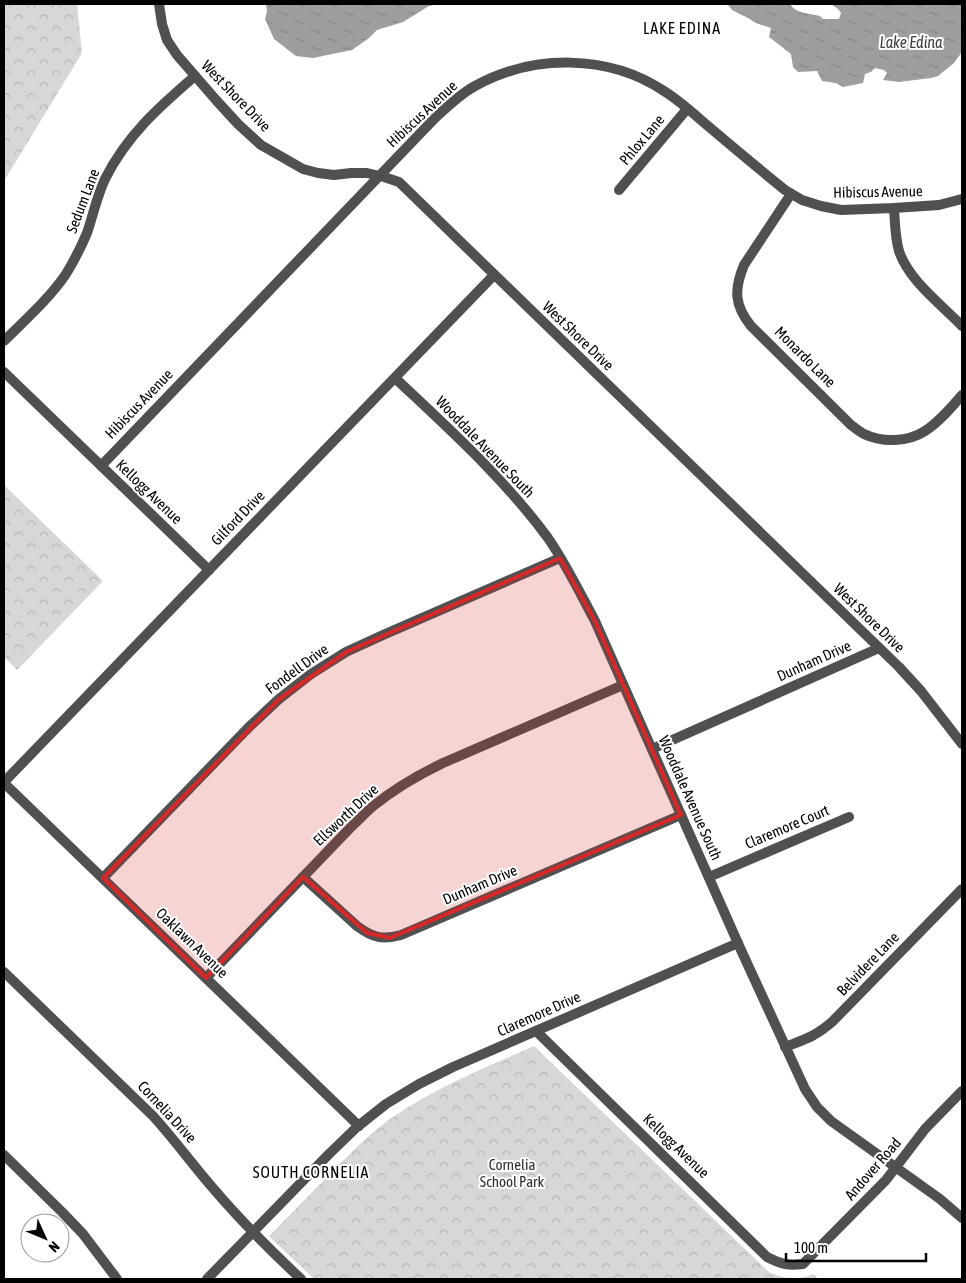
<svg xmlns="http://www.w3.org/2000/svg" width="966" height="1283" font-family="'Asap Condensed',sans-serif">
<defs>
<pattern id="park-crowns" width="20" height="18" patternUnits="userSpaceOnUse" patternTransform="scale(1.25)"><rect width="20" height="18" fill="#d7d7d7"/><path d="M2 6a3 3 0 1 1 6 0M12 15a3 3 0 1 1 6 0" fill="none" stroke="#b7b7b7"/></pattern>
<pattern id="water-ripples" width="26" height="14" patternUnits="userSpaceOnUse" patternTransform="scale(1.25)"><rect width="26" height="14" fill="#9e9e9e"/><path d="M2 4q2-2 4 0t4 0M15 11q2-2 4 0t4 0" fill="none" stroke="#868686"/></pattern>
</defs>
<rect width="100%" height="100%" fill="#fff"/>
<!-- park -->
<g fill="url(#park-crowns)">
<path d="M4 4H77L82 53 4 181Z"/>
<path d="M4 485 103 581 17 670 4 657Z"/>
<path d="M534 1046 769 1272C786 1279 796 1281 813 1274L819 1279H314L269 1236C289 1216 308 1196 328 1176 342 1162 356 1147 371 1134 419 1094 478 1071 534 1046Z"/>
</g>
<!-- water -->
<g fill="url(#water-ripples)">
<path d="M266 4H439L429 6 403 22 377 30 369 38 352 50 313 58 296 56 274 39 265 19 267 11Z"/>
<path d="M725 4H790C796 14 809 13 820 16L823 19H839L841 13 838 9 831 4H962V52L954 63 938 76 931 78 899 82 883 80 887 73 884 70 875 68 871 72 865 74 863 83 843 87 836 83 822 81 817 71 798 72 793 67 791 54 769 37 771 28 756 23 748 18 732 10 729 6Z"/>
</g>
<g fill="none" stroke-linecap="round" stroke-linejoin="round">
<!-- minor -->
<g stroke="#505050" stroke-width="10">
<path d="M159 4 162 24 167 40 177 55 216 100 238 124 261 145 303 169 318 173 334 175 351 173H367L384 177 399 182 899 667 921 691 962 744"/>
<path d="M619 190 687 109"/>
<path d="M791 194 744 265C734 289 734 305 751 326L851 425C855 428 860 432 864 434 883 443 908 442 925 431 939 422 951 408 962 395"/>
<path d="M894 208C895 223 895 237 899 251 909 281 941 304 962 326"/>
<path d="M4 341C25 320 49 299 66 274 74 261 81 247 87 233 93 215 97 196 105 179 127 135 159 107 195 76"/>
<path d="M4 372 209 570"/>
<path d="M395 378C449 429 504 478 548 538 566 564 580 593 595 621L741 950 805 1089 817 1107 831 1121 940 1199 962 1218"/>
<path d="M101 466 434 119C447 107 460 94 475 86 533 54 608 54 664 91 680 101 694 114 708 126 734 148 759 169 785 190L802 200 821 206 841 210 894 208 939 205 962 199"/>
<path d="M652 749 879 648"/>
<path d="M4 782 494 275"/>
<path d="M4 783 359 1126"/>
<path d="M303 877 357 926C373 938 383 940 401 935L681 815"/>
<path d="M709 877 849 817"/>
<path d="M103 878 249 727 279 699 311 674 346 652 383 635 560 558"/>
<path d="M4 972 153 1116C174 1139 192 1164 212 1187 240 1220 270 1250 301 1279"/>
<path d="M206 978 352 826C359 820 365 813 372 807 394 789 418 775 443 763L623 685"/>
<path d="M536 1031 767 1257C781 1264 787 1266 803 1264L886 1180 925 1129 962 1091"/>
<path d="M785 1047C806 1039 816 1036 833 1021L962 889"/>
<path d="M4 1155 62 1212 83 1234 117 1279"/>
<path d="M207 1279 329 1154 357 1127 386 1104 419 1084 453 1067 738 943"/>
</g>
</g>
<!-- marked area -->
<path fill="#d62828" fill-opacity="0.2" stroke="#d62828" stroke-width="4" stroke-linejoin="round" d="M560 558 595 621 681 815 390 938 367 933 303 877 206 978 103 878 279 699 346 652Z"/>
<g text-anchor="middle" stroke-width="4" stroke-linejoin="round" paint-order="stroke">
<!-- street labels -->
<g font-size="15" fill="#000" stroke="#fff">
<text transform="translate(236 96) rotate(46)" y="5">West Shore Drive</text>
<text transform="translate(422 114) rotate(-43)" y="5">Hibiscus Avenue</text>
<text transform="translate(642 140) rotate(-50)" y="5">Phlox Lane</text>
<text transform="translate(878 192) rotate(-1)" y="5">Hibiscus Avenue</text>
<text transform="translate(83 201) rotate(-69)" y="5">Sedum Lane</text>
<text transform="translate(578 336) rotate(44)" y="5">West Shore Drive</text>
<text transform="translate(805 357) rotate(45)" y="5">Monardo Lane</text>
<text transform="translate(139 404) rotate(-46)" y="5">Hibiscus Avenue</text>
<text transform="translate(485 447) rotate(46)" y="5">Wooddale Avenue South</text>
<text transform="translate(149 492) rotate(44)" y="5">Kellogg Avenue</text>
<text transform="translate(238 518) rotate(-46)" y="5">Gilford Drive</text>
<text transform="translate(869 618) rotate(44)" y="5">West Shore Drive</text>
<text transform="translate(814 661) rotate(-24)" y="5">Dunham Drive</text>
<text transform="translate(297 669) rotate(-36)" y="5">Fondell Drive</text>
<text transform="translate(690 798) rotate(66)" y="5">Wooddale Avenue South</text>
<text transform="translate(346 815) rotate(-43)" y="5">Ellsworth Drive</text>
<text transform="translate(787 827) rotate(-23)" y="5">Claremore Court</text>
<text transform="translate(480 885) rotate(-23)" y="5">Dunham Drive</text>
<text transform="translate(192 943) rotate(44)" y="5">Oaklawn Avenue</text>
<text transform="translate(868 964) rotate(-46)" y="5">Belvidere Lane</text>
<text transform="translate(539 1014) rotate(-24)" y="5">Claremore Drive</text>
<text transform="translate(167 1112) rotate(47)" y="5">Cornelia Drive</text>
<text transform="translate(676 1146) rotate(44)" y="5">Kellogg Avenue</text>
<text transform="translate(873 1169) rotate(-49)" y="5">Andover Road</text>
</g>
<!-- park labels -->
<g font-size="15" fill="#2e2e2e" stroke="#fff">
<text x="512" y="1170">Cornelia<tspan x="512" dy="17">School Park</tspan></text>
</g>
<!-- neighbourhood labels -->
<g font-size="16" letter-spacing="1" fill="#000" stroke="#fff">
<text x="682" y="34">LAKE EDINA</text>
<text x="311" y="1178">SOUTH CORNELIA</text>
</g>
<!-- water labels -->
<g font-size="16" font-style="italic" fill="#3f3f3f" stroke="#fff">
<text x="911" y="48">Lake Edina</text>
</g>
</g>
<!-- border -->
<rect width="966" height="1283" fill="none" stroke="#000000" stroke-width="10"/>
<!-- north arrow -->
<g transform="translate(45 1238) rotate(134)"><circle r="24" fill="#ffffff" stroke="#999999"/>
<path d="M0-4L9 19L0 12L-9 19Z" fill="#000000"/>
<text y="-8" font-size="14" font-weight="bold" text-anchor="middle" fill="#000000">N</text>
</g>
<!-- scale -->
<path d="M786 1253v8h140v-8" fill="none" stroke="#000000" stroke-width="2.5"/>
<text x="794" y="1253" font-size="15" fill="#000000" stroke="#ffffff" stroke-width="4" paint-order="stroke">100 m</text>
</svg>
